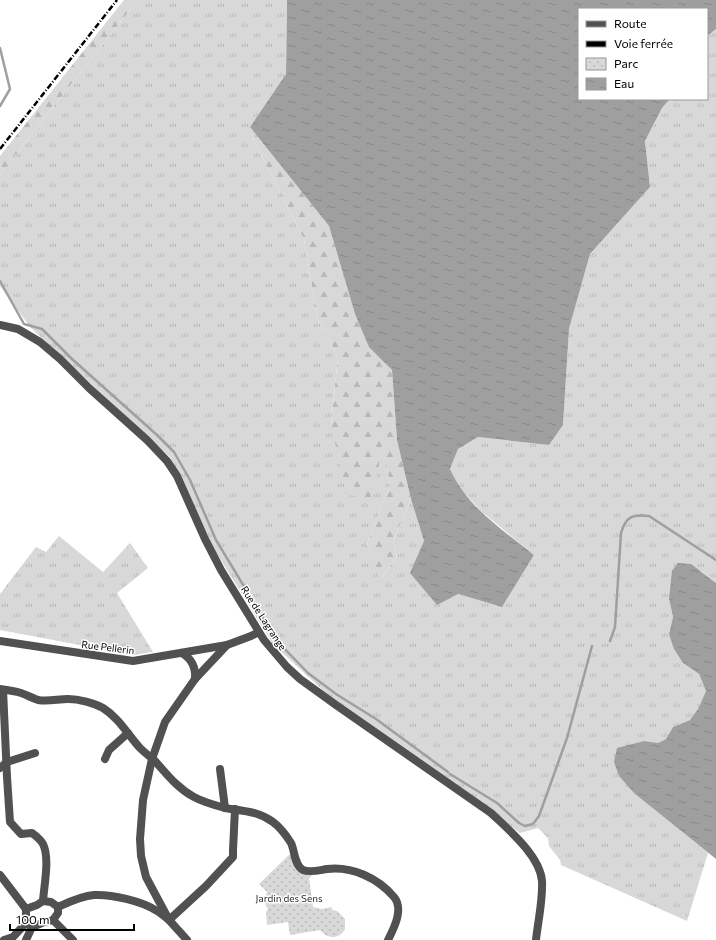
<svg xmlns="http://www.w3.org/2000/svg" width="716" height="940" font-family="Commissioner,sans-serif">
<defs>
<pattern id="grass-tufts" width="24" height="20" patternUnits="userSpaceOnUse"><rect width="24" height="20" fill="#d8d8d8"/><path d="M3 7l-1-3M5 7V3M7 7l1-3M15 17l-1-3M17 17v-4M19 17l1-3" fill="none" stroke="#b8b8b8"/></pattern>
<pattern id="forest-firs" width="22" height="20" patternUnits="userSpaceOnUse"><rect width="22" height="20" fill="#d8d8d8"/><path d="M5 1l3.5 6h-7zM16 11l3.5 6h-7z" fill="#b8b8b8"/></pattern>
<pattern id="park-dots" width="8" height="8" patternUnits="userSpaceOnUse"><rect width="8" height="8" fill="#d8d8d8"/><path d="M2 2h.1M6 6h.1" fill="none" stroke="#b8b8b8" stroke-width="1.8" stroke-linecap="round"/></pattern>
<pattern id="water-ripples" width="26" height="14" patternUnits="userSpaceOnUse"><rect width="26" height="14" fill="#9f9f9f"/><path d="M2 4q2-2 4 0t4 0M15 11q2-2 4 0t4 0" fill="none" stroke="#878787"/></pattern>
</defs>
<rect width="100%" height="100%" fill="#fff"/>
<!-- grass -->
<g fill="url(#grass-tufts)">
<path d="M138 0H287L286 74 250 127V133L304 239 317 318 338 357 331 425 383 441 390 486 367 544 381 578 397 557 393 541 411 499 424 541 458 594 502 607 534 555 481 511 457 485 450 469 458 449 478 437 549 445 563 425 569 329 590 254 650 187 645 141 662 108 670 99H707V36L716 29V583L701 571 669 599 673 617 669 634 683 663 699 674 706 691 698 709 690 720 673 727 666 739 658 743 644 741 632 745 635 794 708 853 687 921 561 865 560 860 549 846 548 838 538 828 520 833 327 694 273 644 214 549 170 457 31 328 0 286V174Z"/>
<path d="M59 536 103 572 130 543 148 568 117 593 153 652 133 655 0 630V594L36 547 46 552Z"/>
</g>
<!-- forest -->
<g fill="url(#forest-firs)">
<path d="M124 0H138L0 174V156Z"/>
<path d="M250 127 329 226 355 314 369 346 392 370 397 440 411 499 393 541 397 557 380 579 367 544 390 486 383 443 372 500 347 494 331 425 338 357 317 318 304 239 250 133Z"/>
</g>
<!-- park -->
<path fill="url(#park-dots)" d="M291 853 313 875 309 878 313 907 322 909 332 907V910L337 911 345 919V929C339 940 327 939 320 930L290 935 288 922 267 925 266 912 268 909 264 901 267 892 259 884Z"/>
<!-- water -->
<g fill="url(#water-ripples)">
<path d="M287 0H716V29L707 36V9H579V99H670L662 108 645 141 650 187 590 254 569 329 563 425 549 445 478 437 458 449 450 469C466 506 503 530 534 555L502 607 458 594 437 605 410 573 424 541 411 499 397 440 392 370 369 347 355 314 329 226 250 127 286 74Z"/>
<path d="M678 563 691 564 716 583V859L635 794 619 776 614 762 617 748 644 741 658 743 666 739 673 727 690 720 698 709 706 691 699 674 683 663 674 649 669 634 673 617 669 599 672 571Z"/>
</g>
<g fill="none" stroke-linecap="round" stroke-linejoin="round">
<!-- stream -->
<g stroke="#9f9f9f" stroke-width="2.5">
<path d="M0 48 10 89 0 106"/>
<path d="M0 281 24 324 42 329 72 359 157 435 174 452 190 480 216 540 277 641 308 673 336 694 376 719 448 772"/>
<path d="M610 641 615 627 621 533C626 516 633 514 649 516L716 560"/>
<path d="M450 774 497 803 519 823 525 826 533 824 539 816 567 738 592 646"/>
</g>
<!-- minor -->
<g stroke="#515151" stroke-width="8">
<path d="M0 641 133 661 227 645 251 636 259 632"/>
<path d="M182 653C192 659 196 667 195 679"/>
<path d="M0 689C7 690 14 691 21 693 27 695 32 698 38 700 48 702 58 699 68 699 79 699 94 703 103 708 119 718 128 735 140 748 144 752 149 756 154 760 166 773 177 788 194 797 203 802 214 805 225 808 243 811 258 811 273 822 281 828 286 835 291 843 295 851 294 865 303 870 310 873 320 870 327 869 352 866 378 878 394 897 404 909 394 928 388 940"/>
<path d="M3 690 7 777 10 822 21 834 32 833C36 836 41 840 43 844 50 858 44 886 43 901"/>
<path d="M105 759 109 750 128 733"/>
<path d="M0 768 7 762 35 753"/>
<path d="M220 769 225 808"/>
<path d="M0 875 26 909"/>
<path d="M43 901 51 902 58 907V913L53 920 42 923 32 927 26 923V909L37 905Z"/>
<path d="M58 907C69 902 81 896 94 895 111 894 142 901 157 911 161 913 165 917 169 920L206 886 233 857V850L235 809"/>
<path d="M53 920 73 940"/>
<path d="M4 940 13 937 26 923"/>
<path d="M26 940 32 927"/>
<path d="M187 940 169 920 146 877 141 856 140 839 143 800 152 759 165 722 195 679 227 645"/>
</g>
<!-- tertiary -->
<path stroke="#515151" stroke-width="8" d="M0 325 18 329 40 342 60 359 89 388 147 440 167 461 177 476 205 539 221 570 264 640 287 667 300 679 336 705 491 813C509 830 540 856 542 881 543 900 538 921 536 940"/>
<!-- rail -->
<path stroke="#000" stroke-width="2.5" stroke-dasharray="6 2 1 2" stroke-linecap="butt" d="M0 149 117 0"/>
</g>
<g text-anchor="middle" stroke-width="3" stroke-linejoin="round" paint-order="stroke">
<!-- street labels -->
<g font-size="10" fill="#000" stroke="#fff">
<text transform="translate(264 618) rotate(57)" y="4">Rue de Lagrange</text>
<text transform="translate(108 647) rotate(7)" y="4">Rue Pellerin</text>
</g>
<!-- park labels -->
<g font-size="10" fill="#2f2f2f" stroke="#fff">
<text x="289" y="902">Jardin des Sens</text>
</g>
</g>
<!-- legend -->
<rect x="578" y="8" width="130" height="92" fill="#ffffff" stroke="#999999"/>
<rect x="586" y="21" width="20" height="6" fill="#515151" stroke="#999999"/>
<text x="614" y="28" font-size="12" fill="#000000">Route</text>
<rect x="586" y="41" width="20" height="6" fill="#000000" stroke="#999999"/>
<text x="614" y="48" font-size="12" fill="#000000">Voie ferrée</text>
<rect x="586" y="58" width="20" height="12" fill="url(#park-dots)" stroke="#999999"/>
<text x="614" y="68" font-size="12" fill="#000000">Parc</text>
<rect x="586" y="78" width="20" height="12" fill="url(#water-ripples)" stroke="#999999"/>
<text x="614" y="88" font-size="12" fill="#000000">Eau</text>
<!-- scale -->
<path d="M10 924v6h124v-6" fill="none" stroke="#000000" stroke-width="2"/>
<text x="16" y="924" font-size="12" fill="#000000" stroke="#ffffff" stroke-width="3" paint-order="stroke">100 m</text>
</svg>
